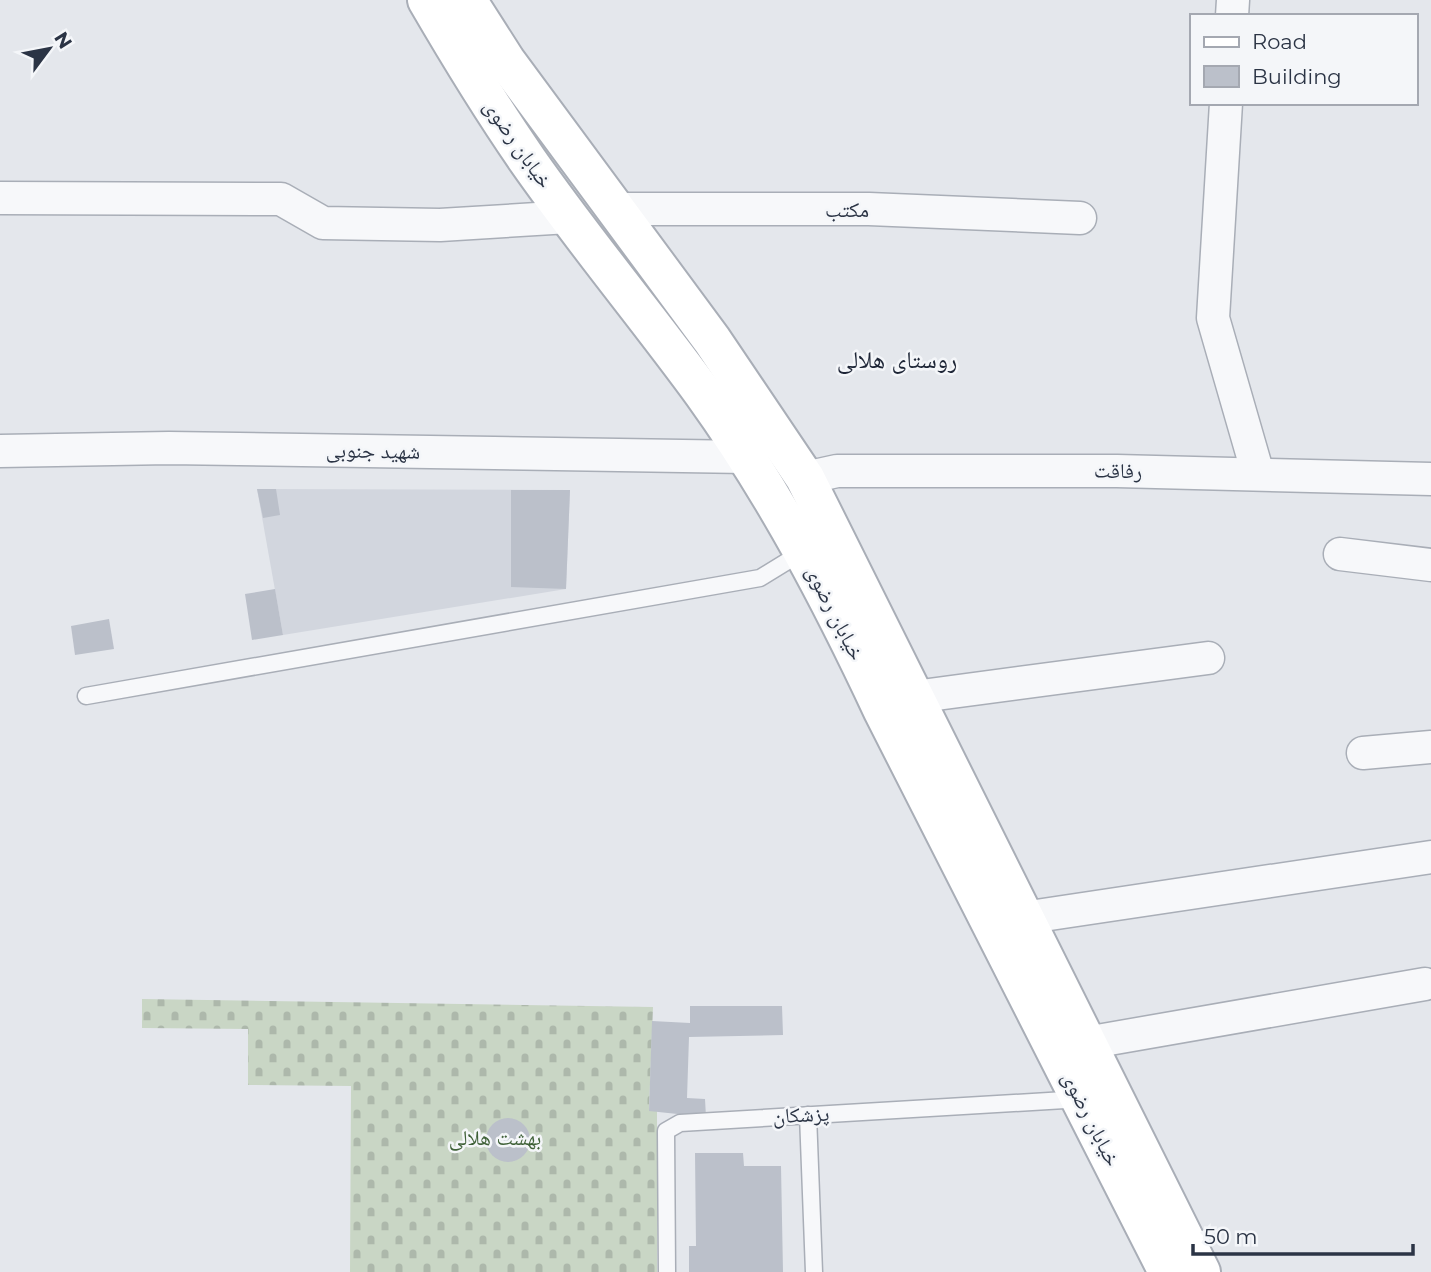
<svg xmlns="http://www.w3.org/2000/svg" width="1431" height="1272" font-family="Montserrat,'Noto Naskh Arabic',sans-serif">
<defs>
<pattern id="cemetery-stones" width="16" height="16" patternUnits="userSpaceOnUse" patternTransform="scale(1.75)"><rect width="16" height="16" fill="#c9d6c5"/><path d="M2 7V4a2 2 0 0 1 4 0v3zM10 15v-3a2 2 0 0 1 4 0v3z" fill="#adb8ab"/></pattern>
</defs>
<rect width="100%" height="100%" fill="#e4e7ec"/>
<!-- built -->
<path fill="#d2d6de" d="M257 489 570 490 566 589 283 635Z"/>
<!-- cemetery -->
<path fill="url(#cemetery-stones)" d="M142 999 653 1007 649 1110 657 1111V1272H350L351 1086 248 1085V1029L142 1028Z"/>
<!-- building -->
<g fill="#bbc0ca">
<path d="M257 489H276L280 515 263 518Z"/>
<path d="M511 490H570L566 589 511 587Z"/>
<path d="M275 589 283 635 252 640 245 594Z"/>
<path d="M109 619 114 649 75 655 71 626Z"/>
<path d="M690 1006H782L783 1035 689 1037 687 1098 705 1099 706 1117 649 1111 652 1021 690 1023Z"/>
<circle cx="508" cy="1140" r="22"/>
<path d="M695 1153H743L744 1166H781L783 1272H689V1246H696Z"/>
</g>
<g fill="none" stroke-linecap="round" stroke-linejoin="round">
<defs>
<g id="lane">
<path d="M86 696 760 578 804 551"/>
<path d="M808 1115 814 1272"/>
<path d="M667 1272 666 1131 680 1123 1065 1100 1079 1096"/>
</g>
<g id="street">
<path d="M1232 16 1233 0"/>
<path d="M1226 103 1213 318 1258 474"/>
<path d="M0 198 281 199 323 223 440 225 569 217"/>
<path d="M615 209H869L1080 218"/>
<path d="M0 451 169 448 746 457"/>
<path d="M805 478 837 471H1117L1431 479"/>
<path d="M1340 554 1431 565"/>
<path d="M914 697 1208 658"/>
<path d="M1363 753 1431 747"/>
<path d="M1023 918 1431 857"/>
<path d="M1086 1043 1425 984"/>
</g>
<g id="secondary">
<path d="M427 0C459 55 492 109 528 161 584 241 646 315 703 393 775 493 831 600 883 711L1168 1272"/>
<path d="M467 0 506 61 712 340 805 478 1201 1272"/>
</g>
</defs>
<!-- lane casing -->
<use href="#lane" stroke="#a9aeb7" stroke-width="19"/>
<!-- street casing -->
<use href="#street" stroke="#a9aeb7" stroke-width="35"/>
<!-- secondary casing -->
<use href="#secondary" stroke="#a9aeb7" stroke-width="42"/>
<!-- lane -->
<use href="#lane" stroke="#f7f8fa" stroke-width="16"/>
<!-- street -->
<use href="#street" stroke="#f7f8fa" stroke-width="32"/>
<!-- secondary -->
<use href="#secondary" stroke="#fff" stroke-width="38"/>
</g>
<g text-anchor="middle" stroke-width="5" stroke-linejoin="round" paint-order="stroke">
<!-- street labels -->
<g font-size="21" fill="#2b3445" stroke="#f4f6f9">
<text transform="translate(518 144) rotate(55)" y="7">خیابان رضوی</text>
<text x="847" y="217">مکتب</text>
<text transform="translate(373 451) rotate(1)" y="7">شهید جنوبی</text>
<text transform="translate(1118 471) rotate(1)" y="7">رفاقت</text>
<text transform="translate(835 613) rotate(63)" y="7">خیابان رضوی</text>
<text transform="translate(801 1115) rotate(-3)" y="7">پزشکان</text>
<text transform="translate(1091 1119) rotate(63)" y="7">خیابان رضوی</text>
</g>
<!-- park labels -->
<g font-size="21" fill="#3f6138" stroke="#f4f6f9">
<text x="495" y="1145">بهشت هلالی</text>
</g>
<!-- quarter labels -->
<g font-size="24" fill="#1d2536" stroke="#f4f6f9">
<text x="897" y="368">روستای هلالی</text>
</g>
</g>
<!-- legend -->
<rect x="1190" y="14" width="228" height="91" fill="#f4f6f9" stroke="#a4a8b1" stroke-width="2"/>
<rect x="1204" y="37" width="35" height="10" fill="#ffffff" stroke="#a4a8b1" stroke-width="2"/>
<text x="1252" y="49" font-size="21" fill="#2b3445">Road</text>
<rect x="1204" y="66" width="35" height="21" fill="#bbc0ca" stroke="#a4a8b1" stroke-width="2"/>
<text x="1252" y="84" font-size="21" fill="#2b3445">Building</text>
<!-- north arrow -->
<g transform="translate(49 49) rotate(58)" stroke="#f4f6f9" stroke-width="5" paint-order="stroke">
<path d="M0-5L12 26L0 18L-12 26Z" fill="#2b3445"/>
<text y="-10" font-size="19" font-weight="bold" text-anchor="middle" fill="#2b3445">N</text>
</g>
<!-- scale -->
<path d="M1193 1244v10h220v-10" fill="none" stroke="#2b3445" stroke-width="3.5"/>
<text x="1204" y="1244" font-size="21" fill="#2b3445" stroke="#f4f6f9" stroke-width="5" paint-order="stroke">50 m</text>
</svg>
